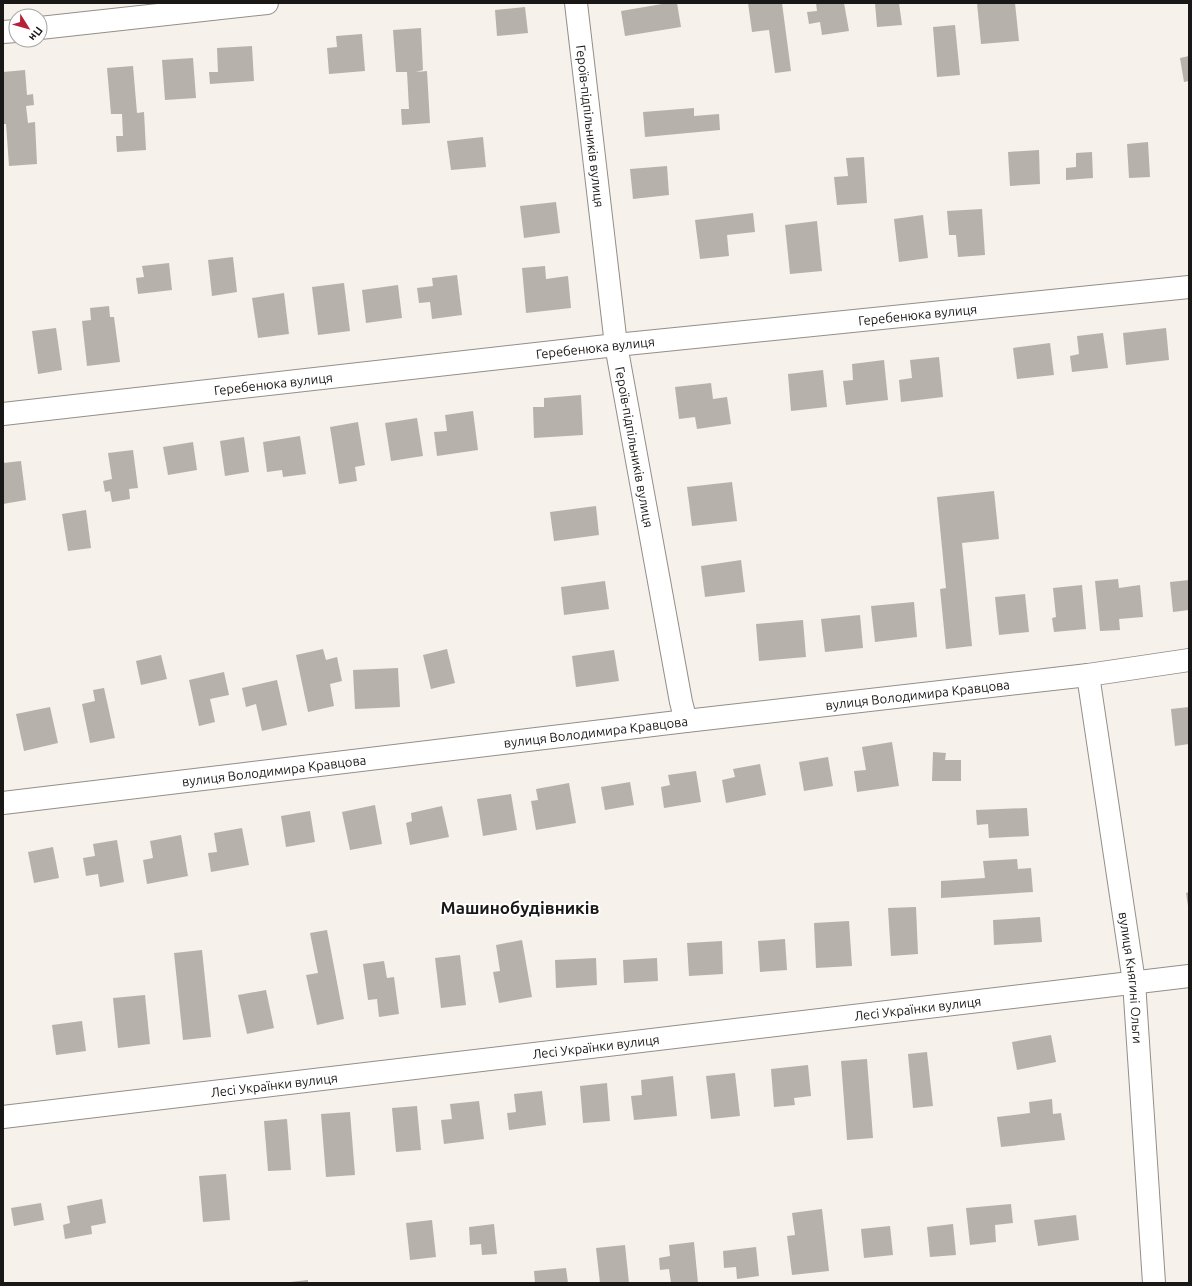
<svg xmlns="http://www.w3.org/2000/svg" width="1192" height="1286" font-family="Ubuntu,sans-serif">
<rect width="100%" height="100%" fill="#f6f1eb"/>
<!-- building -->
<g fill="#b7b1ac">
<path d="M668 3H677L681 27 625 36 621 11Z"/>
<path d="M748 3H782L791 71 775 73 769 30 752 32Z"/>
<path d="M816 3H844L849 31 822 35 820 22 809 24 807 12 817 11Z"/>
<path d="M875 3H899L902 25 877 27Z"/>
<path d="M977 3H1015L1019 41 981 44Z"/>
<path d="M525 7 528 33 497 36 495 10Z"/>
<path d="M955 25 960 75 937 77 933 27Z"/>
<path d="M421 28 423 70 416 72 427 71 430 123 402 125 401 109H409L407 72H396L393 30Z"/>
<path d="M362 34 365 71 329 74 327 48 337 47 336 36Z"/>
<path d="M252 46 254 81 210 84 209 72H218L217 48Z"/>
<path d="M1189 56V81L1184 82 1180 58Z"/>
<path d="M193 58 196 98 165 100 162 60Z"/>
<path d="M133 66 137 113 144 112 146 150 117 152 116 136H123L122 114H111L107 68Z"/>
<path d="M25 70 27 95 33 94 34 105 26 106 28 123 35 122 37 164 9 166 6 124H3V72Z"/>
<path d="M694 108V116L719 114 720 130 645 137 643 112Z"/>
<path d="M483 137 486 167 451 170 447 141Z"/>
<path d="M1148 142 1150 177 1129 178 1127 144Z"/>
<path d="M1039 150 1040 184 1010 186 1008 152Z"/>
<path d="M1092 152 1093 178 1066 180V168L1076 167V153Z"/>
<path d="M864 157 867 203 837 205 834 177 848 176 846 158Z"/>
<path d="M667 166 669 195 633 199 630 169Z"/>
<path d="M556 202 560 233 524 238 520 206Z"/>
<path d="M982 209 985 255 958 257 956 235H949L947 211Z"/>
<path d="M753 213 755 232 727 235 729 256 700 259 695 220Z"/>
<path d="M923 215 928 258 899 262 894 219Z"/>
<path d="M817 221 822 271 790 274 785 225Z"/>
<path d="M233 257 237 292 212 296 208 260Z"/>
<path d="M169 263 172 290 138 294 136 278 144 277 142 266Z"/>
<path d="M545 266 546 279 568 276 571 308 526 313 522 268Z"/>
<path d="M457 275 462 315 432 319 430 302 419 303 417 288 433 286 432 278Z"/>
<path d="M344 283 350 331 318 335 312 287Z"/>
<path d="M398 285 402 318 366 323 362 290Z"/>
<path d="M284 293 289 334 258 338 252 298Z"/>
<path d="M109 306 110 317H114L120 362 87 366 82 321 91 320 90 308Z"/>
<path d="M56 328 62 370 38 374 32 331Z"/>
<path d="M1166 328 1169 360 1126 365 1123 333Z"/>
<path d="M1103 333 1108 368 1072 372 1070 356 1079 354 1077 336Z"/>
<path d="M1050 343 1054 375 1017 379 1013 348Z"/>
<path d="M939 357 943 397 901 402 899 380 912 378 910 360Z"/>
<path d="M884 360 888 400 846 405 843 381 853 380 852 364Z"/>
<path d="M823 370 827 407 791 411 788 374Z"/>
<path d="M711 383 713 399 727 397 731 424 697 429 695 417 679 419 675 387Z"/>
<path d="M581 395 583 435 534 438 533 407H544V398Z"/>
<path d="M473 411 478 450 437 456 434 432 447 431 445 415Z"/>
<path d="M417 418 423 456 391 461 385 423Z"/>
<path d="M358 422 365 465 355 467 357 481 339 484 330 427Z"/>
<path d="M300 436 306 474 283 477 282 470 267 472 263 442Z"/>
<path d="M244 437 249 472 225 476 220 441Z"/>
<path d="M193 442 197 470 168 475 163 447Z"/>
<path d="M133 450 138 488 129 489 130 499 112 502 110 491 105 492 103 481 112 479 108 453Z"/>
<path d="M21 461 26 500 3 504V463Z"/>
<path d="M732 482 737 521 692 526 687 487Z"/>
<path d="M994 491 999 539 962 543 972 646 946 649 940 589 946 588 937 497Z"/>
<path d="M596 506 599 535 554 541 550 512Z"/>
<path d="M86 510 91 548 68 551 62 514Z"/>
<path d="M741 560 745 592 705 597 701 566Z"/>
<path d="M1118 579 1119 588 1140 585 1143 617 1119 619 1120 630 1100 631 1095 581Z"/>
<path d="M1189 580V610L1173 612 1170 582Z"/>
<path d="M605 581 609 609 564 615 561 587Z"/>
<path d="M1082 585 1086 629 1054 632 1052 618 1056 617 1053 588Z"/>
<path d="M1025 594 1029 632 999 635 995 597Z"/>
<path d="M914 602 917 637 875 642 871 606Z"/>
<path d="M860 615 863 648 825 652 821 619Z"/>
<path d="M803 620 806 657 759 661 756 624Z"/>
<path d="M323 649 326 660 337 657 342 681 330 684 334 706 308 712 296 655Z"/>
<path d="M447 649 455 683 431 689 423 655Z"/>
<path d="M614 650 619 681 576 687 572 656Z"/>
<path d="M161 655 167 679 141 685 136 661Z"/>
<path d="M398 668 400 707 355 709 353 670Z"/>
<path d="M224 672 229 695 210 699 215 722 199 726 189 680Z"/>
<path d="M277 680 287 725 262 731 256 704 246 707 242 688Z"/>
<path d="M104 688 115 738 90 743 82 704 95 701 93 690Z"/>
<path d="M50 707 58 743 24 751 16 714Z"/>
<path d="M1189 707V744L1175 746 1171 709Z"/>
<path d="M892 742 899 786 857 792 854 771 866 770 862 747Z"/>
<path d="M933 752 946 753 945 760H961V781H932Z"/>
<path d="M828 757 833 786 804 791 799 762Z"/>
<path d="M760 764 766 795 726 803 722 780 735 777 733 769Z"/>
<path d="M696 771 701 802 664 808 661 787 670 785 668 775Z"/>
<path d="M630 782 634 805 605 810 601 787Z"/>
<path d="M569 783 576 823 536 830 531 801 538 800 536 789Z"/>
<path d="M511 794 517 830 483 836 477 799Z"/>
<path d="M375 805 382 844 350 850 342 812Z"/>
<path d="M442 806 449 837 410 845 406 823 412 821 411 813Z"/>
<path d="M1027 808 1029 836 989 838 988 824 977 825 976 810Z"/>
<path d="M310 811 315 842 286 847 281 816Z"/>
<path d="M242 828 249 865 211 872 208 853 217 852 214 833Z"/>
<path d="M181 835 188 876 147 884 143 860 153 858 150 841Z"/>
<path d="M117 840 124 882 100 887 98 874 86 876 83 858 95 856 93 844Z"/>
<path d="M53 847 59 878 34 883 28 852Z"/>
<path d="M1017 859 1018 869 1031 868 1033 892 941 898V881L985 878 983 861Z"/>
<path d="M1189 892V906H1188L1186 893Z"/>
<path d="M916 907 918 954 891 956 888 908Z"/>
<path d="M1040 917 1042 942 994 945 993 920Z"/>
<path d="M849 921 852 966 816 968 814 923Z"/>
<path d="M327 930 344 1019 317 1025 306 975 318 973 310 933Z"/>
<path d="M785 939 787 970 760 972 758 941Z"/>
<path d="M522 940 532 997 499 1003 493 972 500 971 496 945Z"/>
<path d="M722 941 723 974 689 976 687 943Z"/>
<path d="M202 950 211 1037 183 1040 174 953Z"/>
<path d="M460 955 466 1005 441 1008 435 958Z"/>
<path d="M596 958 597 985 556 988 555 960Z"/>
<path d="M657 958 658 981 624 983 623 960Z"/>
<path d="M384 961 387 978 394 977 399 1014 379 1017 377 999 368 1000 363 964Z"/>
<path d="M266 990 274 1028 247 1034 238 995Z"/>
<path d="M145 995 150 1044 118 1048 113 998Z"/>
<path d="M82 1021 86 1051 56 1055 52 1025Z"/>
<path d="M1051 1035 1056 1062 1017 1070 1012 1042Z"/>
<path d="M927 1052 933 1106 913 1108 908 1054Z"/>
<path d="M867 1059 873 1138 847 1140 841 1061Z"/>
<path d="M808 1065 811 1096 794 1098 795 1105 774 1107 771 1069Z"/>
<path d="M735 1073 740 1116 711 1119 706 1076Z"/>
<path d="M673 1076 677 1116 634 1120 631 1096 642 1095 641 1080Z"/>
<path d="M607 1083 610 1121 583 1123 580 1086Z"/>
<path d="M542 1091 546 1125 509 1130 507 1113 516 1112 514 1094Z"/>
<path d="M1052 1099 1053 1114 1061 1113 1065 1140 1001 1147 997 1117 1030 1113 1029 1102Z"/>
<path d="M479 1101 484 1139 444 1144 441 1120 452 1119 450 1104Z"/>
<path d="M417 1106 421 1150 396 1152 392 1108Z"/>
<path d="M350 1112 355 1175 326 1177 321 1114Z"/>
<path d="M287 1119 291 1170 268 1171 264 1121Z"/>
<path d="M226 1174 230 1220 203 1222 199 1176Z"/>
<path d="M102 1199 106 1223 91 1226 92 1234 65 1239 63 1225 70 1223 67 1206Z"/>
<path d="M41 1203 44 1220 14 1226 11 1208Z"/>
<path d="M1011 1204 1013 1223 995 1225 996 1242 970 1245 966 1208Z"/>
<path d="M822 1209 829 1271 792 1275 787 1236 795 1235 792 1213Z"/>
<path d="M1076 1215 1079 1240 1038 1246 1034 1220Z"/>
<path d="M432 1220 436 1257 410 1260 406 1223Z"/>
<path d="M494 1224 497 1254 482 1255 481 1244 470 1245 469 1227Z"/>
<path d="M953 1224 956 1255 930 1257 927 1227Z"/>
<path d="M890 1226 893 1255 864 1258 861 1229Z"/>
<path d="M694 1242 698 1283H671L669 1269 660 1270 659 1258 670 1256 669 1245Z"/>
<path d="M625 1245 629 1283H600L596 1248Z"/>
<path d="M756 1247 759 1276 737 1279 736 1267 724 1268 723 1251Z"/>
<path d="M566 1268 568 1283H535L534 1271Z"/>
<path d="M308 1280V1283H290V1282Z"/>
</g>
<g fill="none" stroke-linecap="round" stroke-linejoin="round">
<defs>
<g id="minor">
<path id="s1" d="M576 3 616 345 681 702 686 721"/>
<path d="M40 28 267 3"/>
<path d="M3 32 16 31"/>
<path id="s2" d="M3 414 616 345 1189 287"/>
<path id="s3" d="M1088 675 1134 982 1154 1283"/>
<path id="s4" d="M3 803 686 721 1088 675 1189 660"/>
<path id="s5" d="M3 1117 1189 976"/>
</g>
</defs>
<!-- minor casing -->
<use href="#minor" stroke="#938e88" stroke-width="24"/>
<!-- minor -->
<use href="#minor" stroke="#fff" stroke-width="22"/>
</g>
<g text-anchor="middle" stroke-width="3.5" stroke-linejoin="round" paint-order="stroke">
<!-- street labels -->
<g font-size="13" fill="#1a1816" stroke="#fff">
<text dy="5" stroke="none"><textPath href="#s1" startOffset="124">Героїв-підпільників вулиця</textPath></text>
<text dy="5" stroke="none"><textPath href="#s2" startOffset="920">Геребенюка вулиця</textPath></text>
<text dy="5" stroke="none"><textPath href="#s2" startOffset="596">Геребенюка вулиця</textPath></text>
<text dy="5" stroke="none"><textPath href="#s2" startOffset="272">Геребенюка вулиця</textPath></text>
<text dy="5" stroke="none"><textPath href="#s1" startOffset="448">Героїв-підпільників вулиця</textPath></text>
<text dy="5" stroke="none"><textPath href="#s4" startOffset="921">вулиця Володимира Кравцова</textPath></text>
<text dy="5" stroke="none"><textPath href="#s4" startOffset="597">вулиця Володимира Кравцова</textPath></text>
<text dy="5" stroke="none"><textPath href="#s4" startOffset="273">вулиця Володимира Кравцова</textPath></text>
<text dy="5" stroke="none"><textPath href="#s3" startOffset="306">вулиця Княгині Ольги</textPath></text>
<text dy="5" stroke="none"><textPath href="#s5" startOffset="921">Лесі Українки вулиця</textPath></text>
<text dy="5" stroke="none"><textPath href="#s5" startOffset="597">Лесі Українки вулиця</textPath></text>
<text dy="5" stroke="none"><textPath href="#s5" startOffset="273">Лесі Українки вулиця</textPath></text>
</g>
<!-- district labels -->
<g font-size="17" font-weight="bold" fill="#1a1816" stroke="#fff">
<text x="520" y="914">Машинобудівників</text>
</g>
</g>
<!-- border -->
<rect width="1192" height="1286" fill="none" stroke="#1a1816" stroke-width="8"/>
<!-- north arrow -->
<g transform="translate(28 28) rotate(127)"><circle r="19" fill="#ffffff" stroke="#a3a3a2"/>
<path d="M0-3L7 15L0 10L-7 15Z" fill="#b42238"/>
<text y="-6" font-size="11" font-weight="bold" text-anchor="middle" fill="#1a1816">Пн</text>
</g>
</svg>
